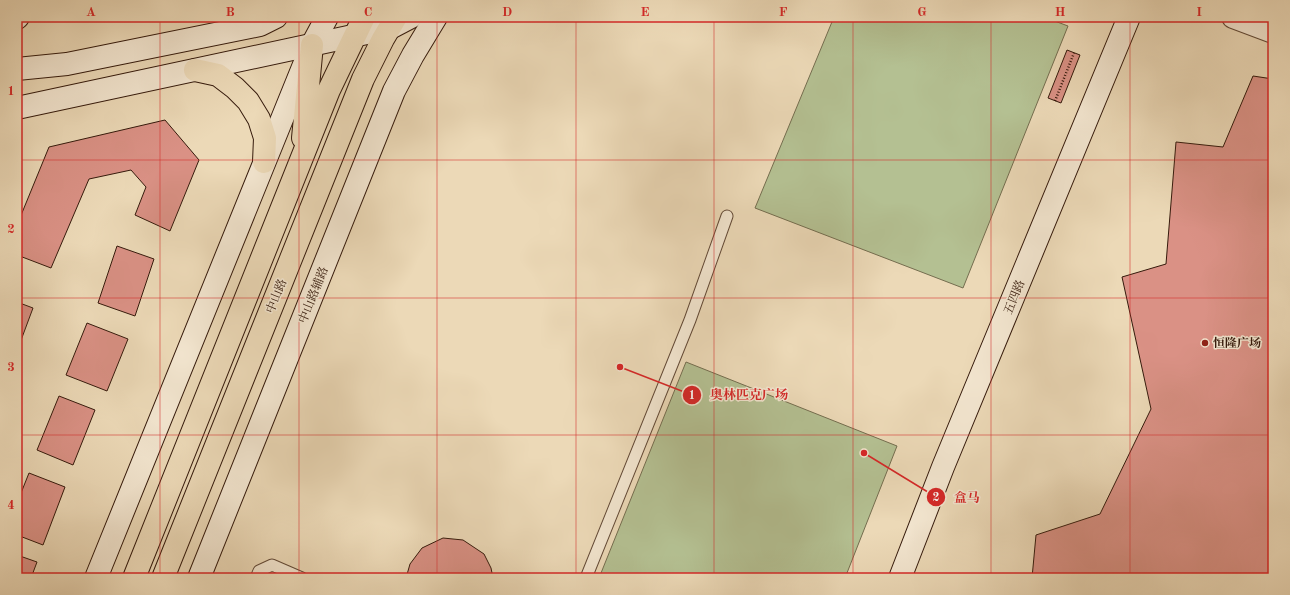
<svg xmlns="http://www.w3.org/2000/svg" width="1290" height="595" font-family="'Old Standard TT','Noto Serif SC',serif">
<rect width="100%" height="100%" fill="#ecd9b7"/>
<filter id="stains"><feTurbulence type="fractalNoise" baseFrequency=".005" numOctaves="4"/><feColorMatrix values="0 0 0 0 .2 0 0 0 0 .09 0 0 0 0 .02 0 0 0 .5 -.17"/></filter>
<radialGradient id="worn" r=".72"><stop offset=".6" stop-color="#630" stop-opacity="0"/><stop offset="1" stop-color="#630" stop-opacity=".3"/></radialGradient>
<!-- green -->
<g fill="#b4c092" stroke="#746d4f">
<path d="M834 17H1044L1068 26 963 288 755 208Z"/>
<path d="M686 362 897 446 845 578H599Z"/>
</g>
<!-- building -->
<g fill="#da9185" stroke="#351a0c">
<path d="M1067 50 1080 55 1061 103 1048 98Z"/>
<path d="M1253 76 1273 79V578H1032L1036 535 1100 514 1151 409 1122 277 1166 264 1176 142 1223 147Z"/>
<path d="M165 120 199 160 170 231 135 215 146 187 131 170 89 179 51 268 17 255V225L49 147Z"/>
<path d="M117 246 154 259 135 316 98 303Z"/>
<path d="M17 302 33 308 17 351Z"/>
<path d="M87 323 128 339 107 391 66 375Z"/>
<path d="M59 396 95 410 73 465 37 450Z"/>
<path d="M29 473 65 487 43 545 17 535V503Z"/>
<path d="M443 538 463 540 484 554 491 568 493 578H406L410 564 422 548Z"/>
<path d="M17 555 37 562 31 578H17Z"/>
</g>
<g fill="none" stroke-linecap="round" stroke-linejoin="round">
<defs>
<g id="lane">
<path d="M256 578 259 571 272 565 302 578"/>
<path d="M586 578 690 320 727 216"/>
</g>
<path id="street" d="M1233 17 1273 32"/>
<g id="secondary">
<path d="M17 18 18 17"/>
<path d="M17 69 67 64 260 25 276 17"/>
<path d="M17 108 390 28 411 17"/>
<path d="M96 578 312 45 327 17"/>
<path d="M199 578 394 91 413 55 436 17"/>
<path d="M900 578 943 467 1129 17"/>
</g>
<g id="primary">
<path d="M195 70 218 75 235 88 248 101 259 119 265 138 264 162"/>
<path d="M303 138 312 45"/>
<path d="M134 578 329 90 364 17"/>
<path d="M163 578 363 79 383 39 396 17"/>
</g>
</defs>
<!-- lane casing -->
<use href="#lane" stroke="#634a37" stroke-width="13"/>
<!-- street casing -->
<use href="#street" stroke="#634a37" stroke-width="24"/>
<!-- secondary casing -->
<use href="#secondary" stroke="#351a0c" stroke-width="24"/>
<!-- primary casing -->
<use href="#primary" stroke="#351a0c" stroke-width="24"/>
<!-- path -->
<path stroke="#351a0c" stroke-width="2.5" stroke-dasharray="1 2" stroke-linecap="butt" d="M1055 101 1074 53"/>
<!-- lane -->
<use href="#lane" stroke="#f3e6d0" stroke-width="11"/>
<!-- street -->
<use href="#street" stroke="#f3e6d0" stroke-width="22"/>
<!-- secondary -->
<use href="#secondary" stroke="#f3e6d0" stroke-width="22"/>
<!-- primary -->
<use href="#primary" stroke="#ecd9b7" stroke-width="22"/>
</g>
<!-- grid -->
<path fill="none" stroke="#d62828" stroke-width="1" stroke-opacity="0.55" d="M160 17V578M299 17V578M437 17V578M576 17V578M714 17V578M853 17V578M991 17V578M1130 17V578M17 160H1273M17 298H1273M17 435H1273"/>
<!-- markers -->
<circle fill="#8f2418" stroke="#f3e6d0" stroke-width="1.5" cx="1205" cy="343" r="4"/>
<g text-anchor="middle" stroke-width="3" stroke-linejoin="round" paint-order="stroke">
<!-- street labels -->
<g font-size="12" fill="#351a0c" stroke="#f3e6d0">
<text transform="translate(313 295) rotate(-68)" y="4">中山路辅路</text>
<text transform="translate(276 296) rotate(-68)" y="4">中山路</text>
<text transform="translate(1014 297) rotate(-68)" y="4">五四路</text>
</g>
<!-- poi labels -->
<g font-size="12" font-weight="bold" fill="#351a0c" stroke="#f3e6d0" text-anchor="start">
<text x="1213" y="347">恒隆广场</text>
</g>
</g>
<!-- callouts -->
<path fill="none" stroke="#d62828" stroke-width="1.5" d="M620 367L692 395M864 453L936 497"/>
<g fill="#d62828" stroke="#f3e6d0" stroke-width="1.5">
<circle cx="620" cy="367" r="4"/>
<circle cx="864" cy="453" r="4"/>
<circle cx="692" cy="395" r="10"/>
<circle cx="936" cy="497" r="10"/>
</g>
<g font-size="12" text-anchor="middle" font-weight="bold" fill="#fff">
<text x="692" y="399">1</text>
<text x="936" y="501">2</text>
</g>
<g font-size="13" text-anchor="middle" font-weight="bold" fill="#d62828" stroke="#f3e6d0" stroke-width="3" stroke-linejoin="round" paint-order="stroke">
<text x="749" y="399">奥林匹克广场</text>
<text x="967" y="502">盒马</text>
</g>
<!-- margin -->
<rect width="1290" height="595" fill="none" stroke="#ecd9b7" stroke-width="44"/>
<rect x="22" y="22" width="1246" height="551" fill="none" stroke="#d62828" stroke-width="1.5"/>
<g font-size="13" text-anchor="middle" font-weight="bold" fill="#d62828">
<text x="91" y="16">A</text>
<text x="230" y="16">B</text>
<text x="368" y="16">C</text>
<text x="507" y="16">D</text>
<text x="645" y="16">E</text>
<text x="783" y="16">F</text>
<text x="922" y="16">G</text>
<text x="1060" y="16">H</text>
<text x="1199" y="16">I</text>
<text x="11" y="95">1</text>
<text x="11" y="233">2</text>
<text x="11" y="371">3</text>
<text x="11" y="509">4</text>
</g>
<rect width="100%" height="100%" filter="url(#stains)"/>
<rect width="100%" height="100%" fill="url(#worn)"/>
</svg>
